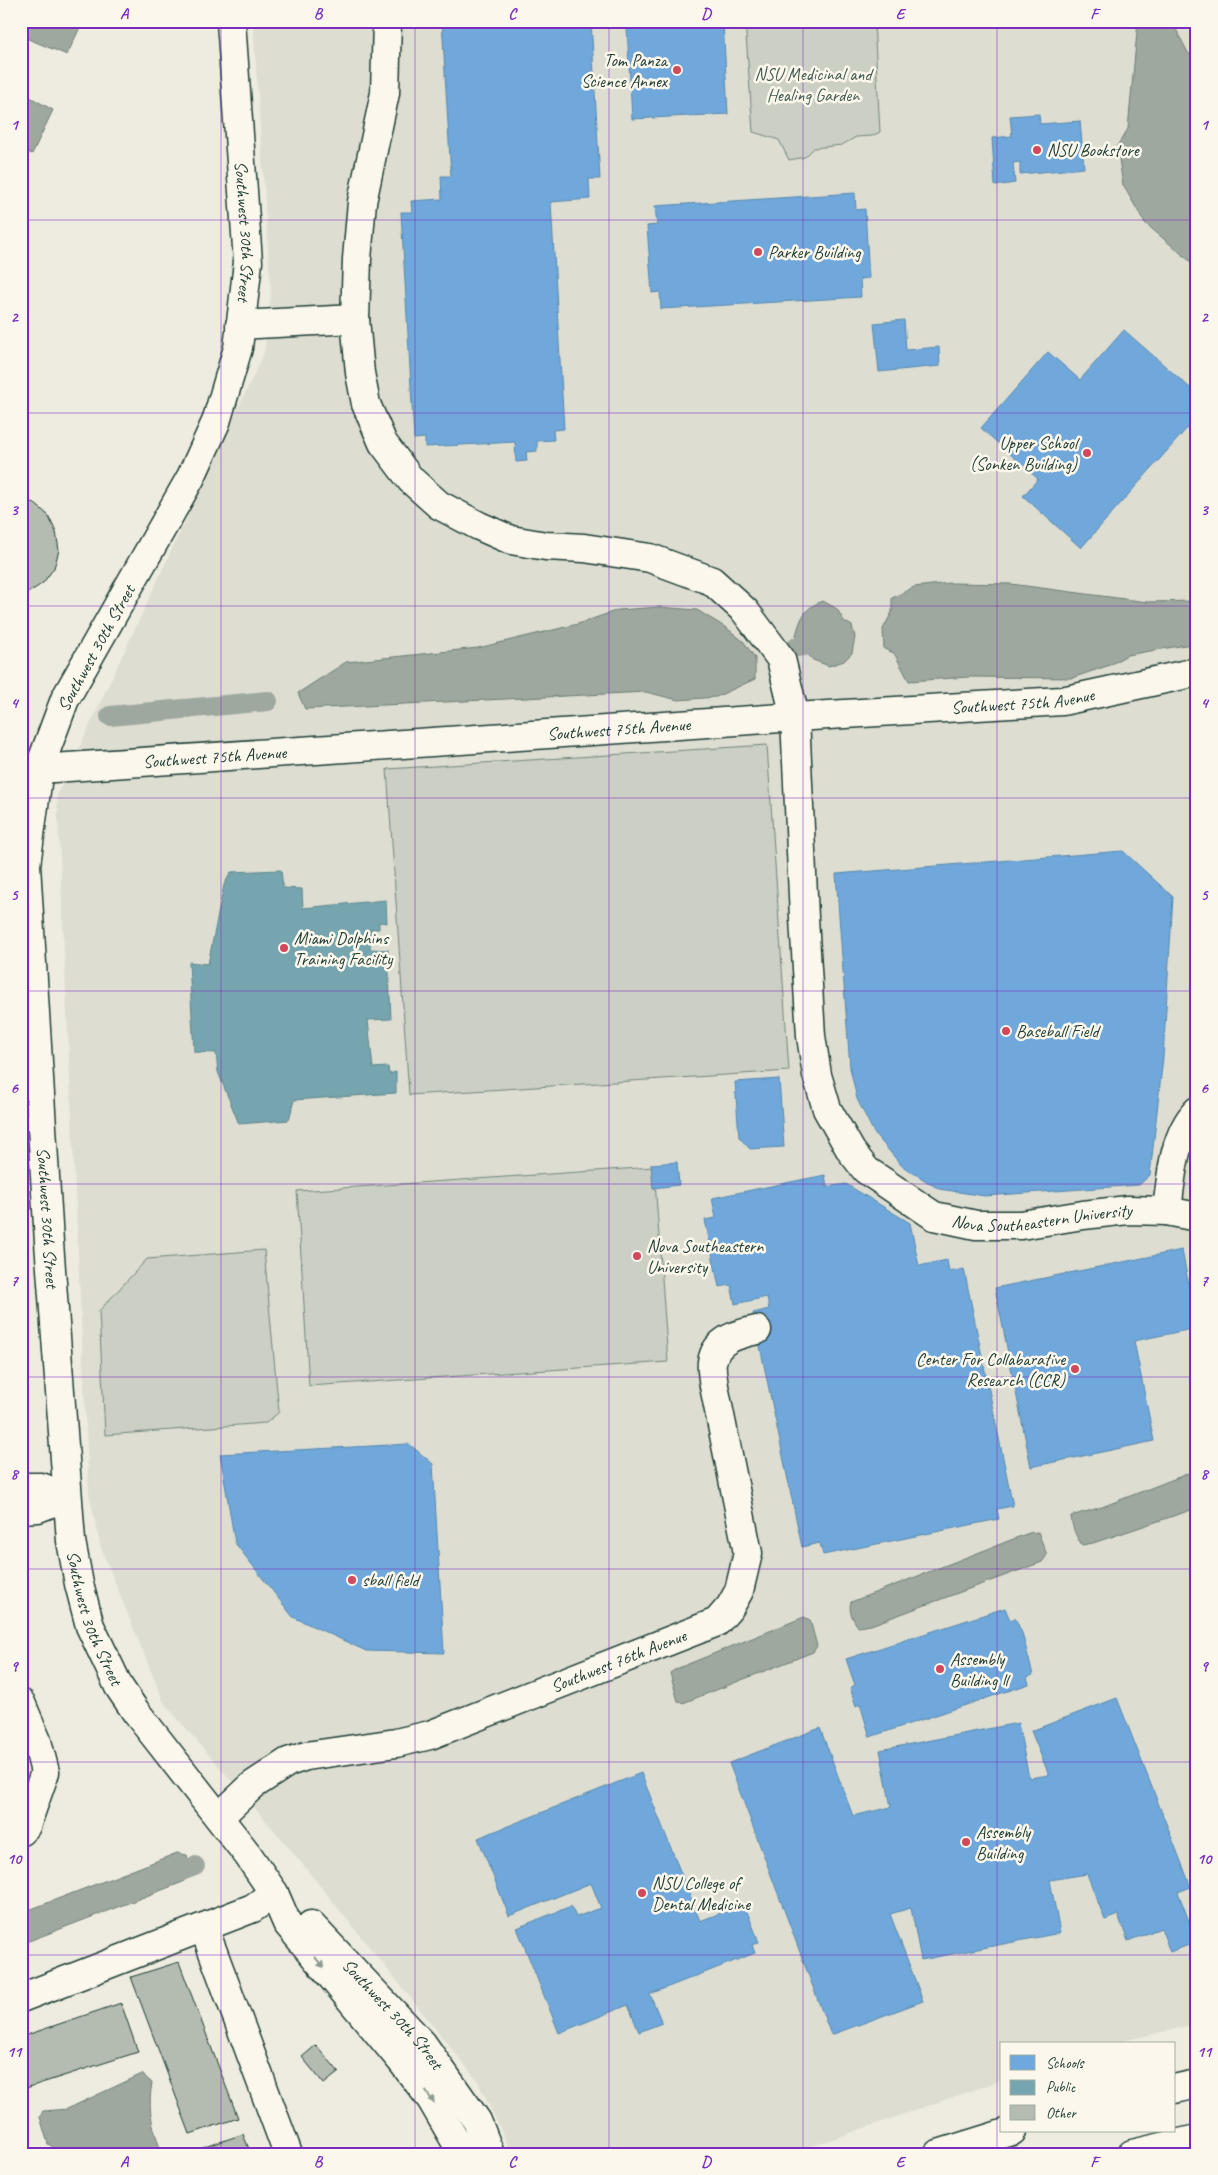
<svg xmlns="http://www.w3.org/2000/svg" width="1218" height="2175" font-family="Caveat,sans-serif">
<rect width="100%" height="100%" fill="#eeece1"/>
<filter id="ink" filterUnits="userSpaceOnUse"><feTurbulence type="fractalNoise" baseFrequency=".02" numOctaves="2"/><feDisplacementMap in="SourceGraphic" scale="10" xChannelSelector="R" yChannelSelector="G"/><feConvolveMatrix kernelMatrix="1 2 1 2 8 2 1 2 1" color-interpolation-filters="sRGB"/></filter>
<g filter="url(#ink)">
<!-- built -->
<path fill="#ddddd2" d="M253 21H1197V2024L1110 2044H1002V2080L790 2154H512L477 2080 286 1844 164 1703 101 1548 89 1493 57 795 264 353 271 295Z"/>
<!-- green -->
<g fill="#cbcfc4" stroke="#75867c">
<path d="M745 21H874L880 132 872 136 856 137 842 145 814 148 805 157 789 160 779 140 753 132Z"/>
<path d="M767 745 789 1071 409 1095 387 769Z"/>
<path d="M654 1167 668 1362 309 1386 297 1191Z"/>
<path d="M264 1250 279 1412 266 1423 105 1435 99 1311 147 1259Z"/>
</g>
<!-- water -->
<g fill="#9fa89f" stroke="#6c7d74">
<path d="M21 21H83L67 55 21 36Z"/>
<path d="M1138 21H1174V25L1188 53 1197 58V267L1145 223 1123 185 1117 146 1128 129Z"/>
<path d="M21 92 53 110 32 154 21 149Z"/>
<path d="M950 583 1011 584 1147 602 1197 601V643L1127 655 1110 665 1072 678 969 677 909 681 894 653 884 649 883 629 892 612V598L914 587Z"/>
<path d="M823 601 837 609 844 621 852 626 855 637 852 653 844 661 829 666 813 660 804 650 796 635C801 617 805 607 823 601Z"/>
<path d="M659 607 697 610 728 629 744 642 755 658V679L716 697 678 700 646 692 305 709 298 693 346 662 478 648 578 624 618 610Z"/>
<path d="M1197 1470V1508L1093 1543 1082 1545C1076 1536 1072 1528 1071 1516L1102 1507Z"/>
<path d="M1038 1532 1047 1555 1042 1562 871 1625 858 1627C853 1619 848 1611 851 1602L1029 1533Z"/>
<path d="M804 1617 810 1620 817 1646 813 1652 683 1703 678 1701 670 1673 676 1669Z"/>
<path d="M177 1853 187 1855 191 1872 183 1882 21 1944V1913Z"/>
<path d="M142 2074 152 2083C147 2111 153 2127 162 2154H65L48 2144 40 2117 43 2111 67 2109Z"/>
</g>
<!-- schools -->
<g fill="#6fa8dc" stroke="#5788aa">
<path d="M442 21H591L600 179H589L590 199 551 202 564 429 553 430 554 440 537 441V451L526 452 527 461 516 462 515 442 425 447V438L414 439 401 212H412L411 201 442 199 441 176H451Z"/>
<path d="M723 21 728 114 632 119 627 27Z"/>
<path d="M1039 114 1040 124 1080 121 1084 168 1020 174V162L1013 163 1015 183 995 186 992 138 1012 136 1010 116Z"/>
<path d="M855 193 856 210 865 209 869 278 860 279 861 297 661 309 660 292 652 293 647 226 657 225 655 206Z"/>
<path d="M904 320 906 350 939 347 940 366 879 372 874 323Z"/>
<path d="M1124 330 1197 394V417L1081 548 1023 496 1038 479 981 428 1048 352 1080 380Z"/>
<path d="M1123 851 1173 897 1163 1057 1150 1175 1139 1185 985 1196 939 1189 902 1166 874 1133 857 1099 850 1068 836 874Z"/>
<path d="M779 1079 784 1147 750 1149 739 1137 735 1082Z"/>
<path d="M677 1162 679 1185 653 1188 651 1164Z"/>
<path d="M825 1175 827 1187 846 1184 910 1223 919 1266 947 1260 949 1272 964 1269 1013 1506 997 1509 999 1519 823 1555 820 1543 802 1547 753 1313 769 1309 767 1297 735 1304 731 1285 719 1287 705 1220 716 1218 712 1198Z"/>
<path d="M1182 1250 1197 1328 1134 1341 1154 1441 1031 1467 995 1288Z"/>
<path d="M409 1444 433 1464 444 1653 366 1651 293 1617 235 1543 220 1454Z"/>
<path d="M1005 1608 1010 1620 1015 1618 1022 1633 1033 1675 1027 1677 1029 1684 870 1737 860 1704 856 1706 850 1688 855 1685 846 1659Z"/>
<path d="M1117 1698 1191 1887 1178 1892 1197 1942 1170 1952 1161 1928 1128 1941 1118 1915 1105 1920 1087 1874 1050 1880 1060 1933 921 1960 911 1908 890 1914 923 2001 831 2035 729 1763 820 1728 853 1816 891 1807 880 1750 1018 1723 1029 1778 1049 1775 1031 1731Z"/>
<path d="M641 1773 700 1921 744 1904 759 1942 752 1945 755 1953 650 1994 662 2023 639 2032 628 2005 559 2033 517 1928 571 1906 576 1917 601 1908 591 1883 509 1916 478 1838Z"/>
</g>
<!-- public -->
<path fill="#76a5af" stroke="#5c868a" d="M281 870 283 888 302 889 303 908 386 900 387 923 379 922V929H371L370 949 388 950 391 1019 368 1020 373 1068 388 1067 389 1074 396 1072V1093L294 1100 289 1120 239 1124 218 1072 216 1053 194 1052 189 962 208 964 224 885 231 872Z"/>
<g fill="none" stroke-linecap="round" stroke-linejoin="round">
<!-- canal -->
<g stroke="#9fa89f" stroke-width="20">
<path d="M797 647 830 642"/>
<path d="M110 716 268 701"/>
<path d="M166 1877 195 1866"/>
</g>
</g>
<!-- building -->
<g fill="#b4bbb0" stroke="#1f3d34">
<path d="M21 499 34 503 48 515 56 532 59 550 54 568 43 583 28 593 21 594Z"/>
<path d="M179 1962 238 2118 190 2134 131 1977Z"/>
<path d="M121 2003 138 2052 23 2089 21 2084V2037Z"/>
<path d="M316 2045 339 2072 324 2084 302 2057Z"/>
<path d="M243 2134 251 2154H198L197 2150Z"/>
</g>
<g fill="none" stroke-linecap="round" stroke-linejoin="round">
<defs>
<g id="minor">
<path id="s1" d="M231 21 248 262 238 348 216 422 191 477 65 699 39 769 26 865 49 1242 71 1541 79 1584 90 1626 119 1687 136 1712 248 1855 274 1893 287 1923 400 2059 431 2099 463 2154"/>
<path id="s2" d="M387 21 385 93 362 202 357 259 355 319 360 373 366 404 383 443 411 480 439 505 479 526 511 540 546 546 584 548 650 558 712 581 745 611 781 659 795 717 804 918 811 1036 817 1075 827 1109 851 1151 866 1170 934 1216 976 1225H1021L1083 1215 1128 1210 1167 1211 1197 1217"/>
<path d="M240 325 355 319"/>
<path id="s3" d="M39 769 795 717 1062 701 1197 672"/>
<path d="M1167 1211C1171 1179 1173 1136 1197 1111"/>
<path d="M21 1487H41L66 1497"/>
<path d="M21 1509 38 1508 66 1497"/>
<path d="M21 1703 37 1741 45 1772 26 1826 21 1831"/>
<path id="s4" d="M219 1817 253 1785 288 1762 306 1756 396 1743 430 1735 717 1622 730 1607 739 1591 748 1553 714 1386C713 1378 711 1369 712 1362 716 1339 738 1334 757 1330"/>
<path id="s5" d="M311 1925 422 2043 477 2121 490 2154"/>
<path d="M204 1928 288 2154"/>
<path d="M21 1998 253 1908 274 1893"/>
</g>
<g id="major">
<path d="M1174 2089 1197 2084"/>
<path d="M938 2154 1012 2131"/>
<path d="M1132 2154 1197 2139"/>
</g>
</defs>
<!-- minor casing -->
<use href="#minor" stroke="#1f3d34" stroke-width="31"/>
<!-- major casing -->
<use href="#major" stroke="#1f3d34" stroke-width="31"/>
<!-- minor -->
<use href="#minor" stroke="#fbf7ec" stroke-width="28"/>
<!-- major -->
<use href="#major" stroke="#fbf7ec" stroke-width="28"/>
</g>
<!-- one-way arrows -->
<defs><path id="oneway-solid" d="M-6-.8H1V-3.2L6.5 0L1 3.2V.8H-6Z" transform="scale(1.25)"/></defs>
<g fill="#8d9a90">
<use href="#oneway-solid" transform="translate(319 1962) rotate(50)"/>
<use href="#oneway-solid" transform="translate(430 2097) rotate(55)"/>
</g>
</g>
<!-- grid -->
<path fill="none" stroke="#7b2cbf" stroke-width="1" stroke-opacity="0.55" d="M221 21V2154M415 21V2154M609 21V2154M803 21V2154M997 21V2154M21 220H1197M21 413H1197M21 606H1197M21 798H1197M21 991H1197M21 1184H1197M21 1377H1197M21 1569H1197M21 1762H1197M21 1955H1197"/>
<!-- markers -->
<g fill="#d1495b" stroke="#fbf7ec" stroke-width="2">
<circle cx="677" cy="70" r="5"/>
<circle cx="1037" cy="150" r="5"/>
<circle cx="758" cy="252" r="5"/>
<circle cx="1087" cy="453" r="5"/>
<circle cx="284" cy="948" r="5"/>
<circle cx="1006" cy="1031" r="5"/>
<circle cx="637" cy="1256" r="5"/>
<circle cx="1075" cy="1369" r="5"/>
<circle cx="352" cy="1580" r="5"/>
<circle cx="940" cy="1669" r="5"/>
<circle cx="966" cy="1842" r="5"/>
<circle cx="642" cy="1893" r="5"/>
</g>
<g text-anchor="middle" stroke-width="5" stroke-linejoin="round" paint-order="stroke">
<!-- poi labels -->
<g font-size="18" fill="#1f3d34" stroke="#fbf7ec" text-anchor="start">
<text x="667" y="66" text-anchor="end">Tom Panza<tspan x="667" dy="21">Science Annex</tspan></text>
<text x="1047" y="156">NSU Bookstore</text>
<text x="768" y="258">Parker Building</text>
<text x="1077" y="449" text-anchor="end">Upper School<tspan x="1077" dy="21">(Sonken Building)</tspan></text>
<text x="294" y="944">Miami Dolphins<tspan x="294" dy="21">Training Facility</tspan></text>
<text x="1016" y="1037">Baseball Field</text>
<text x="647" y="1252">Nova Southeastern<tspan x="647" dy="21">University</tspan></text>
<text x="1065" y="1365" text-anchor="end">Center For Collabarative<tspan x="1065" dy="21">Research (CCR)</tspan></text>
<text x="362" y="1586">sball field</text>
<text x="950" y="1665">Assembly<tspan x="950" dy="21">Building ll</tspan></text>
<text x="976" y="1838">Assembly<tspan x="976" dy="21">Building</tspan></text>
<text x="652" y="1889">NSU College of<tspan x="652" dy="21">Dental Medicine</tspan></text>
</g>
<!-- park labels -->
<g font-size="18" fill="#415a51" stroke="#fbf7ec">
<text x="813" y="80">NSU Medicinal and<tspan x="813" dy="21">Healing Garden</tspan></text>
</g>
<!-- street labels -->
<g font-size="18" fill="#1f3d34" stroke="#fbf7ec">
<text dy="6" stroke="none"><textPath href="#s1" startOffset="211">Southwest 30th Street</textPath></text>
<text transform="translate(96 648) rotate(-61)" y="6">Southwest 30th Street</text>
<text dy="6" stroke="none"><textPath href="#s3" startOffset="986">Southwest 75th Avenue</textPath></text>
<text dy="6" stroke="none"><textPath href="#s3" startOffset="581">Southwest 75th Avenue</textPath></text>
<text dy="6" stroke="none"><textPath href="#s3" startOffset="176">Southwest 75th Avenue</textPath></text>
<text dy="6" stroke="none"><textPath href="#s2" startOffset="1622">Nova Southeastern University</textPath></text>
<text dy="6" stroke="none"><textPath href="#s1" startOffset="1246">Southwest 30th Street</textPath></text>
<text dy="6" stroke="none"><textPath href="#s1" startOffset="1651">Southwest 30th Street</textPath></text>
<text dy="6" stroke="none"><textPath href="#s4" startOffset="436">Southwest 76th Avenue</textPath></text>
<text dy="6" stroke="none"><textPath href="#s5" startOffset="121">Southwest 30th Street</textPath></text>
</g>
</g>
<!-- margin -->
<rect width="1218" height="2175" fill="none" stroke="#fbf7ec" stroke-width="55"/>
<!-- legend -->
<rect x="1000" y="2042" width="175" height="90" fill="#fbf7ec" stroke="#a3ada2"/>
<rect x="1010" y="2055" width="25" height="15" fill="#6fa8dc" stroke="#a3ada2"/>
<text x="1046" y="2068" font-size="15" fill="#1f3d34">Schools</text>
<rect x="1010" y="2080" width="25" height="15" fill="#76a5af" stroke="#a3ada2"/>
<text x="1046" y="2092" font-size="15" fill="#1f3d34">Public</text>
<rect x="1010" y="2105" width="25" height="15" fill="#b4bbb0" stroke="#a3ada2"/>
<text x="1046" y="2118" font-size="15" fill="#1f3d34">Other</text>
<rect x="28" y="28" width="1162" height="2120" fill="none" stroke="#7b2cbf" stroke-width="2"/>
<g font-size="16" text-anchor="middle" font-weight="bold" fill="#7b2cbf">
<text x="124" y="19">A</text>
<text x="318" y="19">B</text>
<text x="512" y="19">C</text>
<text x="706" y="19">D</text>
<text x="900" y="19">E</text>
<text x="1094" y="19">F</text>
<text x="14" y="130">1</text>
<text x="1204" y="130">1</text>
<text x="14" y="322">2</text>
<text x="1204" y="322">2</text>
<text x="14" y="515">3</text>
<text x="1204" y="515">3</text>
<text x="14" y="708">4</text>
<text x="1204" y="708">4</text>
<text x="14" y="900">5</text>
<text x="1204" y="900">5</text>
<text x="14" y="1093">6</text>
<text x="1204" y="1093">6</text>
<text x="14" y="1286">7</text>
<text x="1204" y="1286">7</text>
<text x="14" y="1479">8</text>
<text x="1204" y="1479">8</text>
<text x="14" y="1671">9</text>
<text x="1204" y="1671">9</text>
<text x="14" y="1864">10</text>
<text x="1204" y="1864">10</text>
<text x="14" y="2057">11</text>
<text x="1204" y="2057">11</text>
<text x="124" y="2167">A</text>
<text x="318" y="2167">B</text>
<text x="512" y="2167">C</text>
<text x="706" y="2167">D</text>
<text x="900" y="2167">E</text>
<text x="1094" y="2167">F</text>
</g>
</svg>
